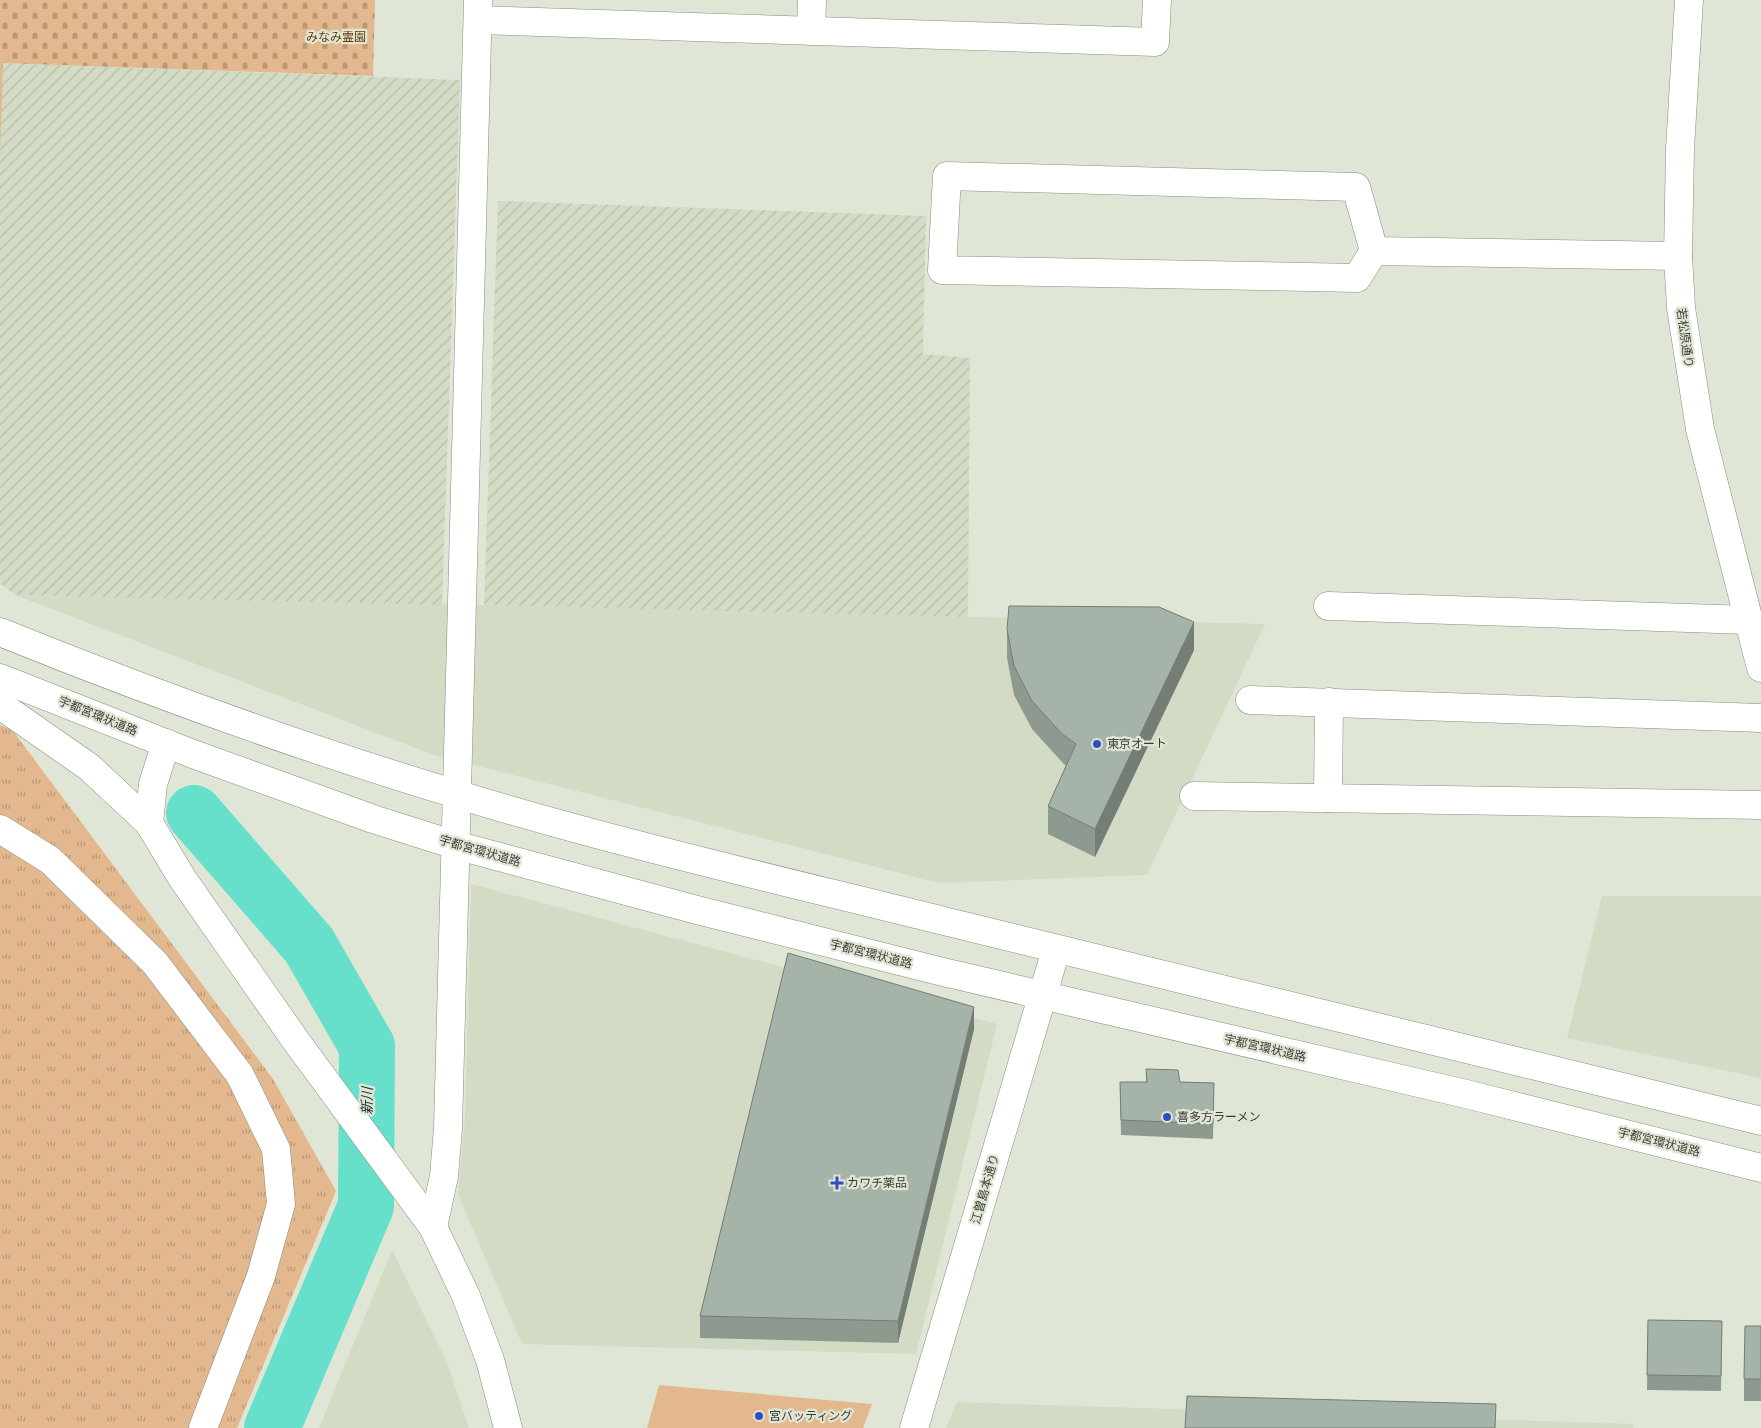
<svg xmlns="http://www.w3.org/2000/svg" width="1761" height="1428" font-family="'DejaVu Sans','Noto Sans JP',sans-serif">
<defs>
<pattern id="industrial-furrows" width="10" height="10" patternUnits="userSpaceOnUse" patternTransform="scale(1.25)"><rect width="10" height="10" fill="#d4dbc4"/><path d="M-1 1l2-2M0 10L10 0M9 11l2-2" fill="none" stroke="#b7bda9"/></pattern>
<pattern id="grass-tufts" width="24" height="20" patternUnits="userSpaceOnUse" patternTransform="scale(1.25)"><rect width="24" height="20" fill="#e4b88e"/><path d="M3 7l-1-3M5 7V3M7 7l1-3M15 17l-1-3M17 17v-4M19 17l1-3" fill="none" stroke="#ba9775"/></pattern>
<pattern id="cemetery-stones" width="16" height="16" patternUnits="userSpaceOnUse" patternTransform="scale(1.25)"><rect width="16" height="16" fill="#e4b88e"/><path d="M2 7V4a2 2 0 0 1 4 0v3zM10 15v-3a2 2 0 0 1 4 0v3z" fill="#ba9775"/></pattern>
</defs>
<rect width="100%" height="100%" fill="#e0e6d5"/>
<!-- built -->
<g fill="#d4dbc4">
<path d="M15 595 484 605 1265 624 1147 875 939 883 431 754Z"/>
<path d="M471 884 997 1024 916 1354 522 1344 458 1195 465 1116Z"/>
<path d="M1602 896H1761V1078L1567 1038Z"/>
<path d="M392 1250 447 1362 469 1428H319Z"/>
<path d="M957 1402 1633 1424V1428H946Z"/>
</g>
<!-- industrial -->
<g fill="url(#industrial-furrows)">
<path d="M2 63 460 80 442 605 15 595 0 583V160Z"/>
<path d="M498 201 926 216 923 354 970 358 968 617 484 605Z"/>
</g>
<!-- grass -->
<path fill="url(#grass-tufts)" d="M0 725 13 731 273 1079 336 1191 237 1428H0Z"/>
<!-- cemetery -->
<path fill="url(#cemetery-stones)" d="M0 0H375L373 76 3 63 0 160Z"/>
<!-- garden -->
<path fill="#e4b88e" d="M659 1385 872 1404 863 1428H647Z"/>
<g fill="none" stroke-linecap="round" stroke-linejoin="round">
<!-- river -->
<path stroke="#66e0ca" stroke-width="56" d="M194 813 309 945 367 1046 366 1206 272 1428"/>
<defs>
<g id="minor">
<path d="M1689 0 1680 149 1678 256 1681 308 1700 429 1761 668"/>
<path d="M478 20 1155 42 1157 0"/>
<path d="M811 31 812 0"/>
<path d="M1374 251 1356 187 947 176 942 270 1357 278 1374 251 1678 256"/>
<path d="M1328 606 1748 620"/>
<path d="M1250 700 1761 718"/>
<path d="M0 705 89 767 149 823"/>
<path d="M166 743 153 784 149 823 182 878 296 1041 433 1227 466 1296 490 1360 508 1428"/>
<path d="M1194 796 1761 805"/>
<path d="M1328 798 1329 702"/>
<path d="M0 829 50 860 155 963 240 1075 276 1149 281 1204 261 1276 203 1428"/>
<path d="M433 1227 444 1176 448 1128 478 0"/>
<path d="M914 1428 1056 950"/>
</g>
<g id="highway">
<path d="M0 632C188 708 379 775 574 828 698 862 824 891 948 922 1219 989 1490 1055 1761 1121"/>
<path d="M0 678 193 754 373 819 455 845 697 910 943 972 1466 1094 1761 1168"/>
</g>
</defs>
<!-- minor casing -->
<use href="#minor" stroke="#888d7e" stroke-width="29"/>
<!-- highway casing -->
<use href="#highway" stroke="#888d7e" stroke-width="29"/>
<!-- minor -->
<use href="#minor" stroke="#fff" stroke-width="28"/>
<!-- highway -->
<use href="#highway" stroke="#fff" stroke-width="28"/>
</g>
<!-- wall -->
<g fill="#8e9a90">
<path d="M1007 629 1194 650 1095 857 1048 834V806L1066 766 1062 762 1032 729 1014 695 1007 658Z"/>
<path d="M974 1029 898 1343 700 1338V1316Z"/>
<path d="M1146 1069 1180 1082 1214 1083 1213 1139 1121 1135 1120 1082H1146Z"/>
<path d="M1648 1320 1722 1321 1721 1391 1647 1390Z"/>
<path d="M1761 1326V1401H1744V1379Z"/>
</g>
<!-- shaded-wall -->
<g fill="#747d76">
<path d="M1194 622V650L1095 857V829Z"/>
<path d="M974 1007V1029L898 1343V1321Z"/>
</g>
<!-- building -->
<g fill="#a5b3a8" stroke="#747d76">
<path d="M1009 606 1159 607 1194 622 1095 829 1048 806 1076 744 1062 734 1032 701 1014 666 1007 629Z"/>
<path d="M788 953 974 1007 898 1321 700 1316Z"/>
<path d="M1146 1069 1178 1070 1180 1082 1214 1083 1213 1124 1121 1120 1120 1082H1147Z"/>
<path d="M1648 1320 1722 1321 1721 1376 1647 1375Z"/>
<path d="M1745 1326H1761V1379H1744Z"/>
<path d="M1187 1396 1496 1404 1495 1428H1185Z"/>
</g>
<!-- markers -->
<g fill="#2d50c0" stroke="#e0e6d5" stroke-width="2">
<circle cx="1097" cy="744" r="5"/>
<circle cx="1167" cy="1117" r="5"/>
<path d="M834.5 1175.5h5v5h5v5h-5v5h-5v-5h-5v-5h5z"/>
<circle cx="759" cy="1416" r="5"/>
</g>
<g text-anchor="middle" stroke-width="4.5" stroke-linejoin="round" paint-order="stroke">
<!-- park labels -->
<g font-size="12" fill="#663b04" stroke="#e0e6d5">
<text x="336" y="41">みなみ霊園</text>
</g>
<!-- street labels -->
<g font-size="12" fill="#3b3e37" stroke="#e0e6d5">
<text transform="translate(1685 338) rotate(82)" y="4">若松原通り</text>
<text transform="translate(98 716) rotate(22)" y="4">宇都宮環状道路</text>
<text transform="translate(480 851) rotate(16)" y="4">宇都宮環状道路</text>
<text transform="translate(871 954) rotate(14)" y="4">宇都宮環状道路</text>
<text transform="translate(1265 1048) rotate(13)" y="4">宇都宮環状道路</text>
<text transform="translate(1659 1142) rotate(14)" y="4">宇都宮環状道路</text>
<text transform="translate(985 1189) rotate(-74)" y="4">江曽島本通り</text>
</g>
<!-- poi labels -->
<g font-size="12" fill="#3b3e37" stroke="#e0e6d5" text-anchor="start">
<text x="1107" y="748">東京オート</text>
<text x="1177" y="1121">喜多方ラーメン</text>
<text x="847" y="1187">カワチ薬品</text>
<text x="769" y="1420">宮バッティング</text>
</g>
<!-- water labels -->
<g font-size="14" font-style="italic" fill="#1d322e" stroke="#e0e6d5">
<text transform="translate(367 1101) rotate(-90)" y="5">新川</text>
</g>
</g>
</svg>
